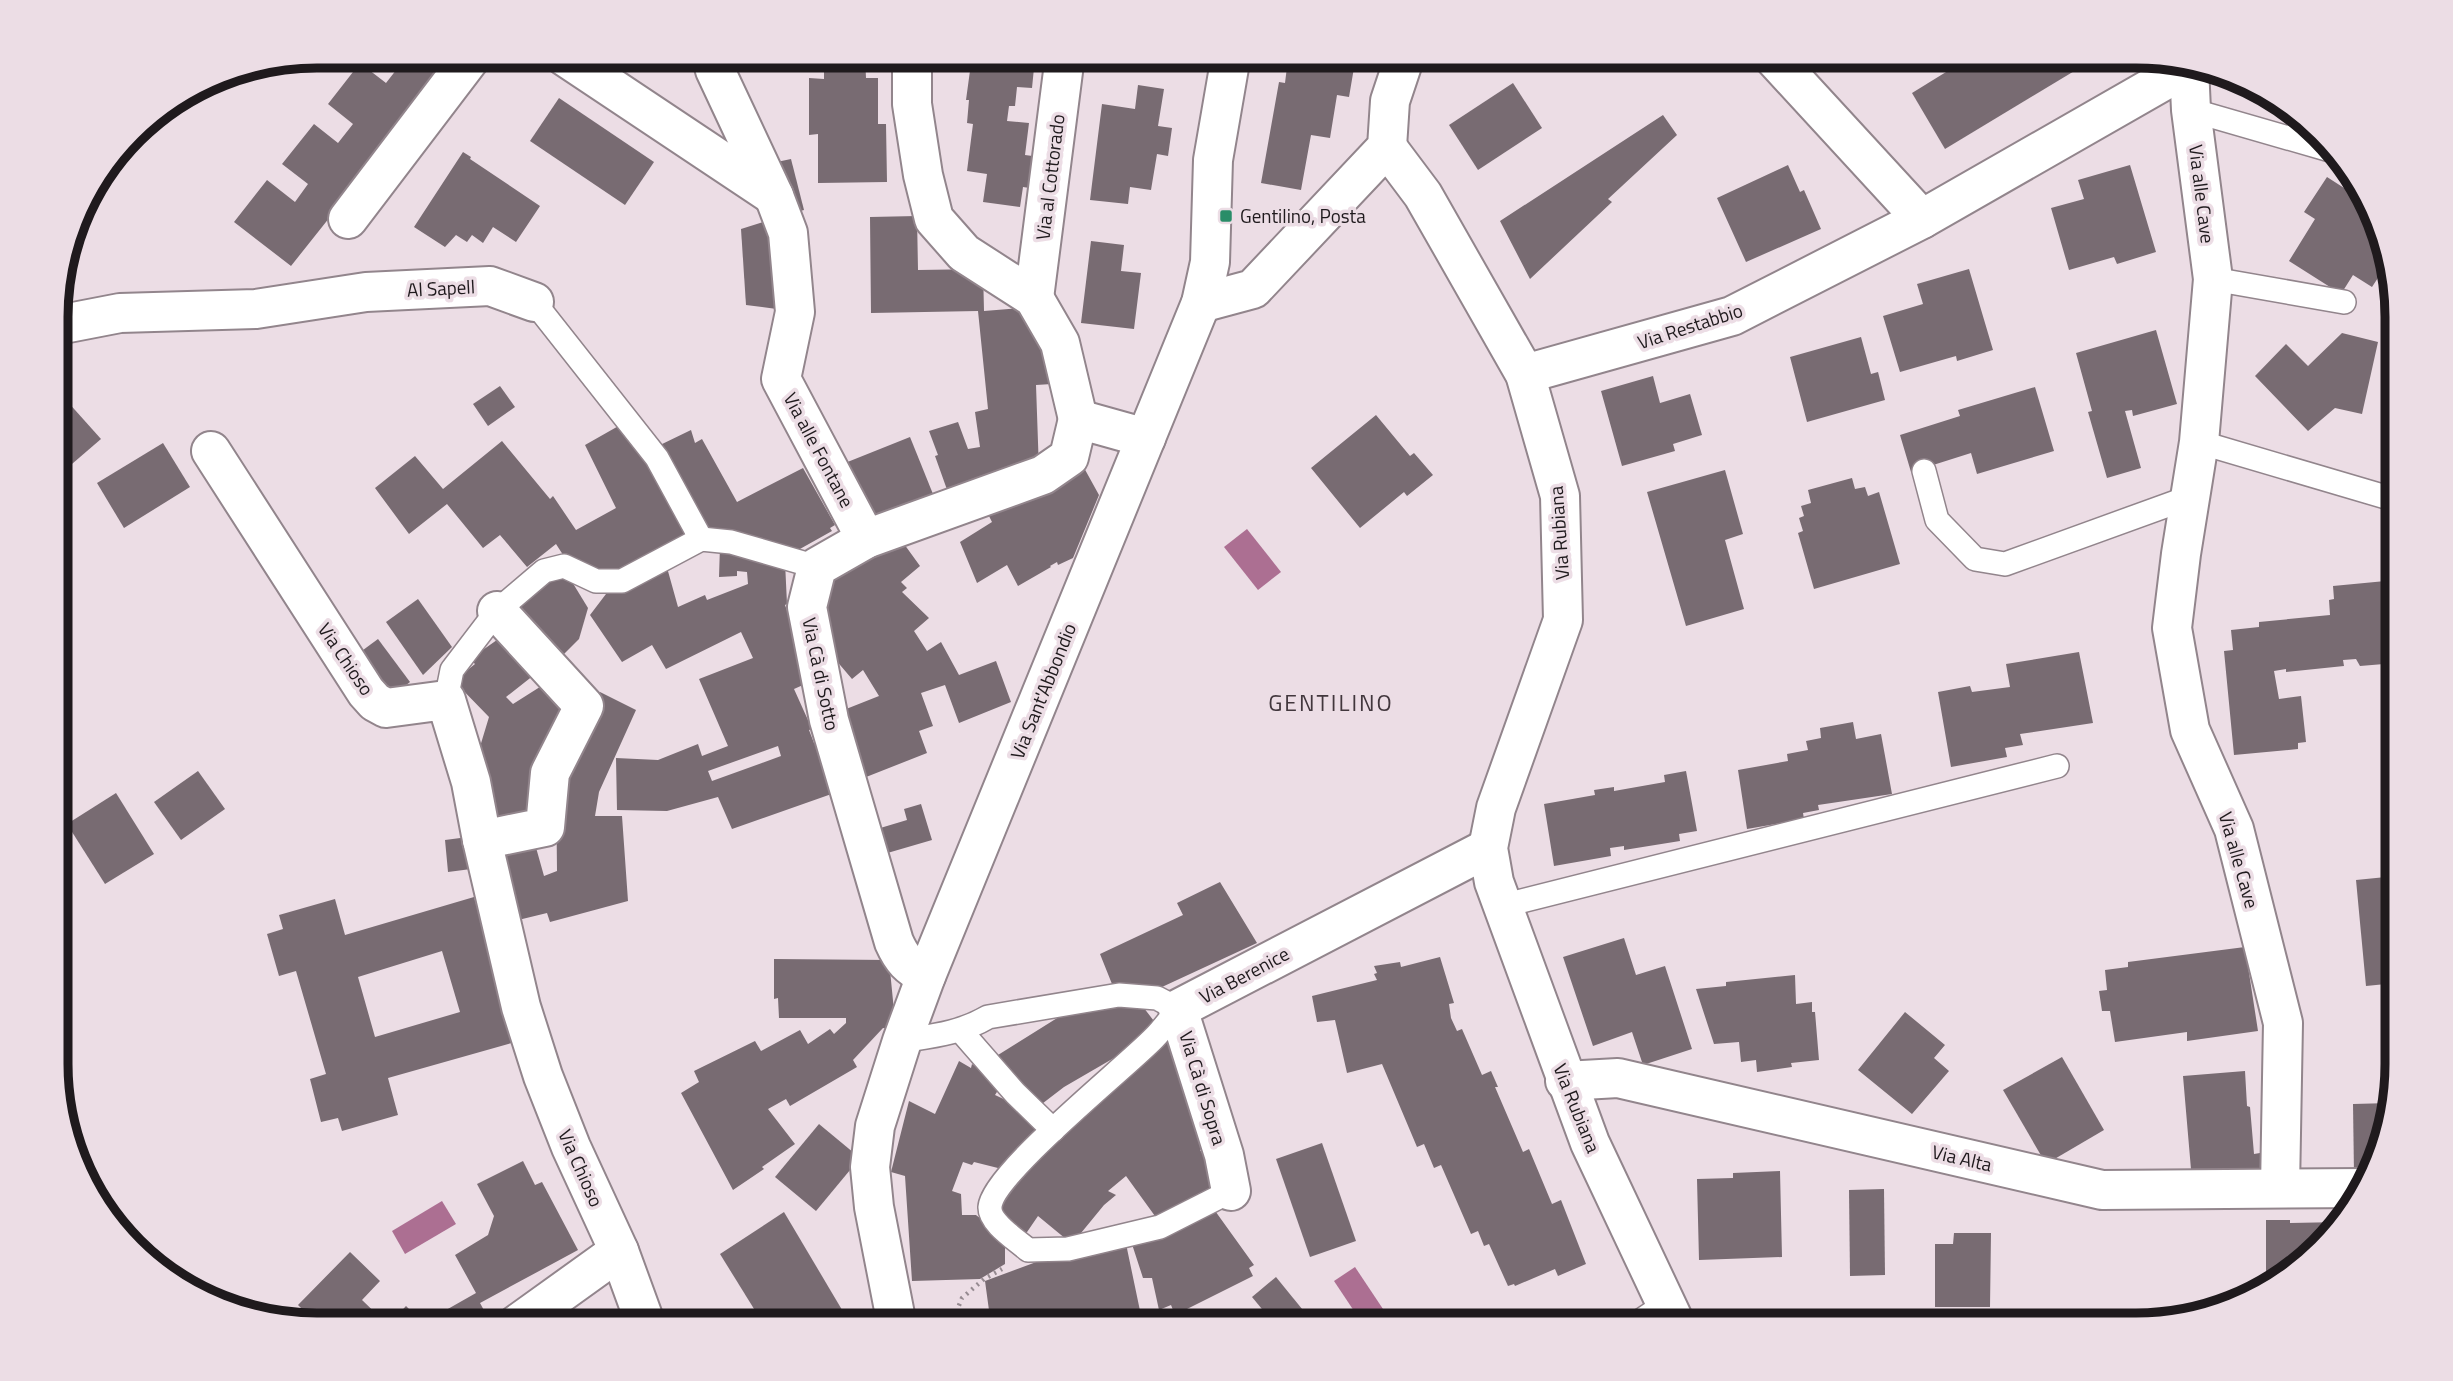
<svg xmlns="http://www.w3.org/2000/svg" width="2453" height="1381" font-family="'Titillium Web',sans-serif">
<rect width="100%" height="100%" fill="#ecdde5"/>
<!-- water -->
<g fill="#ac6f92">
<path d="M1247 529 1281 572 1258 590 1224 547Z"/>
<path d="M442 1201 456 1224 405 1254 392 1231Z"/>
<path d="M1355 1267 1383 1309 1362 1323 1334 1281Z"/>
</g>
<!-- building -->
<g fill="#786b72" fill-rule="evenodd">
<path d="M388 56H458L291 266 234 222 267 180 295 202 308 184 282 164 314 124 338 143 353 124 328 104 360 63 386 83 400 65Z"/>
<path d="M824 56H865L866 78H878V124H886L887 182 818 183V134L809 135V78L824 79Z"/>
<path d="M972 56H1054L1052 70 1034 68 1032 88 1017 87 1015 106H1009L1007 121 1029 123 1025 155 1040 157 1036 189 1023 187 1020 207 983 202 987 174 967 171 973 124 967 123 969 100H966Z"/>
<path d="M1286 56H1356L1349 97 1337 95 1330 138 1311 135 1301 190 1261 183 1279 82 1285 83 1287 67H1284Z"/>
<path d="M1972 56H2067L2076 70 1945 149 1912 93Z"/>
<path d="M1513 83 1542 128 1478 170 1449 125Z"/>
<path d="M1138 85 1164 89 1158 126 1172 128 1168 156 1157 154 1151 190 1130 187 1128 204 1090 200 1102 104 1135 109Z"/>
<path d="M559 98 654 162 625 205 530 141Z"/>
<path d="M1663 115 1677 135 1608 199 1612 202 1530 279 1500 221Z"/>
<path d="M463 152 471 157 470 159 540 206 516 242 493 227 483 243 472 235 467 242 456 235 445 247 414 227Z"/>
<path d="M791 159 804 210 785 215 772 163Z"/>
<path d="M1788 165 1800 192 1804 190 1821 229 1746 262 1717 198Z"/>
<path d="M2130 165 2156 252 2117 264 2114 257 2069 270 2051 208 2084 199 2078 180Z"/>
<path d="M2327 177 2369 204 2383 234 2389 261 2372 287 2353 275 2341 294 2289 261 2315 219 2304 212Z"/>
<path d="M917 216 918 270 983 269 984 311 1032 307 1049 336 1052 384 1036 385 1039 471 950 498 935 456 938 455 929 431 958 422 968 449 980 447 975 412 988 409 978 311 871 313 870 217Z"/>
<path d="M773 219 784 310 746 305 741 229Z"/>
<path d="M1091 241 1124 245 1121 271 1141 273 1134 329 1081 323Z"/>
<path d="M1969 269 1993 350 1957 361 1956 356 1900 372 1883 316 1923 304 1917 284Z"/>
<path d="M2156 330 2177 404 2133 416 2132 410 2125 411 2141 468 2107 478 2088 412 2092 411 2076 353Z"/>
<path d="M2342 333 2378 342 2362 414 2335 408 2308 431 2255 376 2286 344 2308 366Z"/>
<path d="M1861 337 1871 374 1878 372 1885 400 1807 422 1790 357Z"/>
<path d="M1653 376 1660 403 1690 394 1702 435 1673 444 1675 451 1622 466 1601 391Z"/>
<path d="M500 386 515 407 488 426 473 404Z"/>
<path d="M2035 387 2054 451 1977 474 1971 453 1911 472 1900 435 1960 416 1958 410Z"/>
<path d="M58 391 101 439 58 476Z"/>
<path d="M1376 415 1410 456 1414 453 1433 475 1407 496 1404 492 1360 528 1311 468Z"/>
<path d="M622 424 692 536 615 576 567 561 556 544 527 567 500 535 483 548 447 504 409 534 375 488 415 456 443 489 502 441 550 499 553 496 576 530 616 508 585 445Z"/>
<path d="M691 430 695 443 702 439 737 502 803 468 835 525 830 528 832 531 791 554 706 531 658 446Z"/>
<path d="M910 437 937 504 871 530 845 463Z"/>
<path d="M163 443 190 487 124 528 97 483Z"/>
<path d="M1083 466 1099 495 1073 558 1058 565 1057 562 1050 566 1051 567 1018 586 1007 565 977 583 960 542 992 522 981 500Z"/>
<path d="M1725 470 1743 534 1725 540 1744 609 1686 626 1647 492Z"/>
<path d="M1852 478 1855 489 1865 487 1868 496 1879 492 1900 564 1814 589 1798 533 1803 531 1799 518 1804 516 1801 506 1811 503 1808 490Z"/>
<path d="M899 537 920 566 901 582 907 588 902 592 929 618 914 631 927 651 941 642 959 675 996 661 1011 702 959 723 945 685 921 693 933 726 919 731 927 753 856 781 831 715 879 696 863 670 852 679 829 652 811 614 830 583 859 556Z"/>
<path d="M720 546 785 562 787 604 785 605 812 681 794 689 812 729 809 730 814 743 828 739 840 791 732 829 718 797 667 811 617 810 616 758 658 760 698 744 702 756 728 746 699 679 753 658 741 632 666 669 652 645 622 662 590 615 606 594 622 584 666 564 678 607 705 595 707 600 748 584 747 572 737 571V576L719 577ZM778 746 781 756 712 781 708 771Z"/>
<path d="M566 572 588 608 579 639 558 660 509 609 530 589Z"/>
<path d="M2396 580V663L2360 666 2356 659 2343 660 2344 666 2286 672V669L2274 671 2279 699 2301 696 2306 742 2298 743V749L2234 755 2224 651 2233 650 2231 630 2259 627V622L2330 615 2329 600 2334 599 2333 586Z"/>
<path d="M418 599 452 647 423 675 386 622Z"/>
<path d="M504 635 534 675 506 697 513 704 543 685 573 709 536 816 484 817 476 783 483 751 479 750 489 717 454 681 475 664 470 659Z"/>
<path d="M378 639 410 682 391 697 359 653Z"/>
<path d="M2079 652 2093 723 2020 734 2023 745 2005 748 2007 757 1951 767 1938 692 1970 686 1972 692 2010 687 2006 664Z"/>
<path d="M600 692 636 710 599 792 595 816H622L628 901 550 922 547 913 510 922 499 853 535 844 544 876 557 871 556 778Z"/>
<path d="M1853 722 1856 739 1881 734 1892 794 1818 805 1819 810 1803 813 1804 819 1747 829 1738 770 1788 761 1787 754 1808 750 1806 741 1821 738 1820 728Z"/>
<path d="M198 771 225 809 181 840 154 802Z"/>
<path d="M1686 771 1697 831 1679 834 1680 841 1624 850V846L1610 848 1611 856 1554 866 1544 804 1595 795 1594 790 1614 787V791L1665 782 1664 775Z"/>
<path d="M116 793 154 854 105 884 67 824Z"/>
<path d="M921 804 932 840 884 854 877 829 907 820 904 809Z"/>
<path d="M468 837 471 869 448 872 445 840Z"/>
<path d="M2396 876V983L2366 986 2356 880Z"/>
<path d="M1220 882 1257 943 1149 993 1116 994 1100 954 1183 915 1177 903Z"/>
<path d="M474 897 515 1042 388 1078 398 1115 342 1131 338 1118 321 1122 310 1079 326 1074 296 971 279 976 267 934 283 929 279 915 335 899 345 935ZM442 951 460 1012 375 1037 358 977Z"/>
<path d="M1624 938 1636 975 1665 966 1692 1049 1643 1065 1632 1032 1593 1046 1563 957Z"/>
<path d="M2245 947 2258 1031 2187 1041V1032L2115 1042 2110 1011H2102L2099 991 2107 990 2105 970 2128 967V962Z"/>
<path d="M1440 957 1454 1003 1449 1004 1451 1018 1457 1031 1462 1029 1482 1075 1491 1071 1498 1087H1495L1523 1152 1529 1149 1552 1204 1561 1200 1586 1264 1558 1276 1555 1269 1515 1286 1514 1284 1508 1286 1489 1244 1484 1246 1478 1231 1471 1234 1441 1165 1434 1168 1424 1144 1417 1147 1382 1064 1347 1073 1335 1020 1317 1022 1312 996 1377 980 1374 974 1377 973 1374 966 1400 962 1401 967Z"/>
<path d="M774 959 889 960 895 1021 889 1029 883 1028 853 1060 857 1067 790 1106 786 1099 768 1109 795 1144 762 1167 764 1169 733 1190 681 1093 699 1082 694 1071 755 1041 761 1051 800 1030 808 1044 830 1029 834 1034 846 1023V1018H779L778 998 774 999Z"/>
<path d="M1795 975 1796 1004 1812 1002V1012H1815L1819 1060 1791 1063 1792 1067 1757 1072 1756 1060 1741 1062 1739 1042 1714 1044 1696 989 1726 986V982Z"/>
<path d="M1137 999 1157 1025 1126 1051 1064 1087 1034 1110 998 1055 1062 1015Z"/>
<path d="M1905 1012 1945 1045 1934 1058 1949 1071 1912 1114 1858 1070Z"/>
<path d="M1166 1036 1212 1143 1200 1150 1221 1181 1160 1223 1126 1176 1108 1191 1116 1195 1104 1205 1072 1244 1038 1216 1025 1235 993 1212 1037 1151Z"/>
<path d="M2062 1057 2104 1130 2046 1164 2003 1090Z"/>
<path d="M959 1061 971 1068 972 1064 1002 1084 995 1095 1025 1109 1044 1126 1010 1171 974 1162 972 1165 963 1162 952 1191 961 1194 962 1215H976L1005 1238V1264L980 1279 912 1281 905 1176 891 1172 909 1101 935 1114Z"/>
<path d="M2245 1071 2247 1106 2250 1107 2254 1154 2260 1153 2262 1171 2192 1181 2183 1076Z"/>
<path d="M2390 1103 2368 1174H2354L2353 1104Z"/>
<path d="M819 1124 860 1158 816 1211 775 1177Z"/>
<path d="M1322 1143 1356 1241 1310 1257 1276 1159Z"/>
<path d="M523 1161 535 1185 542 1182 578 1250 480 1303 492 1325H445L439 1314 476 1293 455 1255 488 1235 494 1216 477 1184Z"/>
<path d="M1780 1171 1782 1257 1699 1260 1697 1179 1733 1178V1173Z"/>
<path d="M1884 1189 1885 1275 1850 1276 1849 1190Z"/>
<path d="M1213 1208 1254 1265 1249 1268 1253 1276 1175 1315 1171 1305 1159 1310 1152 1278H1143L1130 1238Z"/>
<path d="M784 1212 851 1325H764L720 1254Z"/>
<path d="M2266 1220H2290V1223L2341 1222 2321 1248 2266 1290Z"/>
<path d="M1954 1233H1991L1990 1307H1935V1244H1953Z"/>
<path d="M1125 1239 1143 1325H1101L1100 1318 1074 1325H991L985 1281 1039 1261 1038 1259Z"/>
<path d="M350 1252 380 1281 362 1300 388 1325 406 1306 425 1325H318L298 1305Z"/>
<path d="M1276 1277 1311 1320 1305 1325H1275L1252 1297Z"/>
</g>
<g fill="none" stroke-linecap="round" stroke-linejoin="round">
<defs>
<g id="lane">
<path d="M2191 110 2330 150"/>
<path d="M2213 279 2344 302"/>
<path d="M534 302 657 458 701 539"/>
<path d="M2199 442 2396 500"/>
<path d="M1924 471 1937 520 1975 559 2005 564 2190 497"/>
<path d="M446 700 452 670 497 611 544 571 564 566 596 581H622L701 539 731 542 817 567"/>
<path d="M1502 906 2057 766"/>
<path d="M960 1030 1015 1093 1053 1130"/>
<path d="M902 1041C932 1036 961 1033 988 1017L1119 995 1157 998 1178 1009C1170 1019 1163 1029 1154 1038 1125 1068 992 1174 990 1207 989 1223 1017 1240 1028 1250L1068 1249 1160 1227 1231 1191"/>
<path d="M1634 1325 1667 1303"/>
</g>
<g id="street">
<path d="M564 56 774 196"/>
<path d="M711 56 715 70 774 196 788 233 795 312 781 379 866 539"/>
<path d="M912 56V104L923 175 934 219 964 253 1034 298 1060 343 1078 419"/>
<path d="M1772 56 1922 219"/>
<path d="M2189 67 2191 110 2213 279 2199 442 2181 554 2172 628 2190 730 2234 829 2283 1023 2280 1188"/>
<path d="M1387 147 1423 195 1525 374 1560 496 1563 620 1496 808 1488 848 1494 882 1590 1143 1676 1325"/>
<path d="M348 219 472 56"/>
<path d="M1034 298 1065 56"/>
<path d="M1201 303 1253 289 1387 147 1390 101 1405 56"/>
<path d="M58 325 120 313 256 309 366 292 490 286 534 302"/>
<path d="M1525 374 1732 316 1922 219 2193 64"/>
<path d="M211 451 366 692 375 702 386 708 446 700 471 782 482 840 521 1007 543 1076 571 1147 619 1251 646 1325"/>
<path d="M482 840 545 827 550 773 584 706 497 611"/>
<path d="M926 976C909 967 902 960 894 942L829 720 807 607 817 567 866 539 1043 475 1069 457 1078 419 1146 438"/>
<path d="M1565 1081 1618 1078 2102 1190 2364 1188"/>
<path d="M1231 1191 1224 1155 1178 1009 1488 848"/>
<path d="M516 1325 619 1251"/>
</g>
<path id="secondary" d="M897 1325 874 1207 870 1167 875 1126 902 1041 926 976 1201 303 1210 262 1213 160 1231 56"/>
</defs>
<!-- lane casing -->
<use href="#lane" stroke="#92858c" stroke-width="26"/>
<!-- street casing -->
<use href="#street" stroke="#92858c" stroke-width="42"/>
<!-- secondary casing -->
<use href="#secondary" stroke="#92858c" stroke-width="42"/>
<!-- path -->
<path stroke="#968b91" stroke-width="4.5" stroke-dasharray="2 5" stroke-linecap="butt" d="M951 1325 962 1298 984 1279 1002 1269"/>
<!-- lane -->
<use href="#lane" stroke="#fff" stroke-width="23"/>
<!-- street -->
<use href="#street" stroke="#fff" stroke-width="38"/>
<!-- secondary -->
<use href="#secondary" stroke="#fff" stroke-width="38"/>
</g>
<!-- markers -->
<rect fill="#298d68" stroke="#ecdde5" stroke-width="2.5" x="1219" y="209" width="14" height="14" rx="3.5"/>
<g text-anchor="middle" stroke-width="7" stroke-linejoin="round" paint-order="stroke">
<!-- street labels -->
<g font-size="19" fill="#1f1a1d" stroke="#ecdde5">
<text transform="translate(1050 177) rotate(-83)" y="7">Via al Cottorado</text>
<text transform="translate(2202 194) rotate(83)" y="7">Via alle Cave</text>
<text transform="translate(441 288) rotate(-3)" y="7">Al Sapell</text>
<text transform="translate(1690 326) rotate(-18)" y="7">Via Restabbio</text>
<text transform="translate(819 450) rotate(62)" y="7">Via alle Fontane</text>
<text transform="translate(1559 533) rotate(-94)" y="7">Via Rubiana</text>
<text transform="translate(346 659) rotate(56)" y="7">Via Chioso</text>
<text transform="translate(821 674) rotate(78)" y="7">Via Cà di Sotto</text>
<text transform="translate(1043 691) rotate(-68)" y="7">Via Sant'Abbondio</text>
<text transform="translate(2239 860) rotate(74)" y="7">Via alle Cave</text>
<text transform="translate(1244 975) rotate(-28)" y="7">Via Berenice</text>
<text transform="translate(1203 1088) rotate(73)" y="7">Via Cà di Sopra</text>
<text transform="translate(1577 1108) rotate(68)" y="7">Via Rubiana</text>
<text transform="translate(1962 1158) rotate(13)" y="7">Via Alta</text>
<text transform="translate(581 1168) rotate(66)" y="7">Via Chioso</text>
</g>
<!-- poi labels -->
<g font-size="19" fill="#1f1a1d" stroke="#ecdde5" text-anchor="start">
<text x="1240" y="223">Gentilino, Posta</text>
</g>
<!-- quarter labels -->
<g font-size="23" letter-spacing="2" fill="#42373d" stroke="#ecdde5">
<text x="1331" y="711">GENTILINO</text>
</g>
</g>
<!-- crop -->
<path d="M0 0H2453V1381H0ZM317 68H2136A249 249 0 0 1 2385 317V1064A249 249 0 0 1 2136 1313H317A249 249 0 0 1 68 1064V317A249 249 0 0 1 317 68Z" fill="#ecdde5" fill-rule="evenodd"/>
<path fill="none" stroke="#1f1a1d" stroke-width="9" d="M317 68H2136A249 249 0 0 1 2385 317V1064A249 249 0 0 1 2136 1313H317A249 249 0 0 1 68 1064V317A249 249 0 0 1 317 68Z"/>
</svg>
